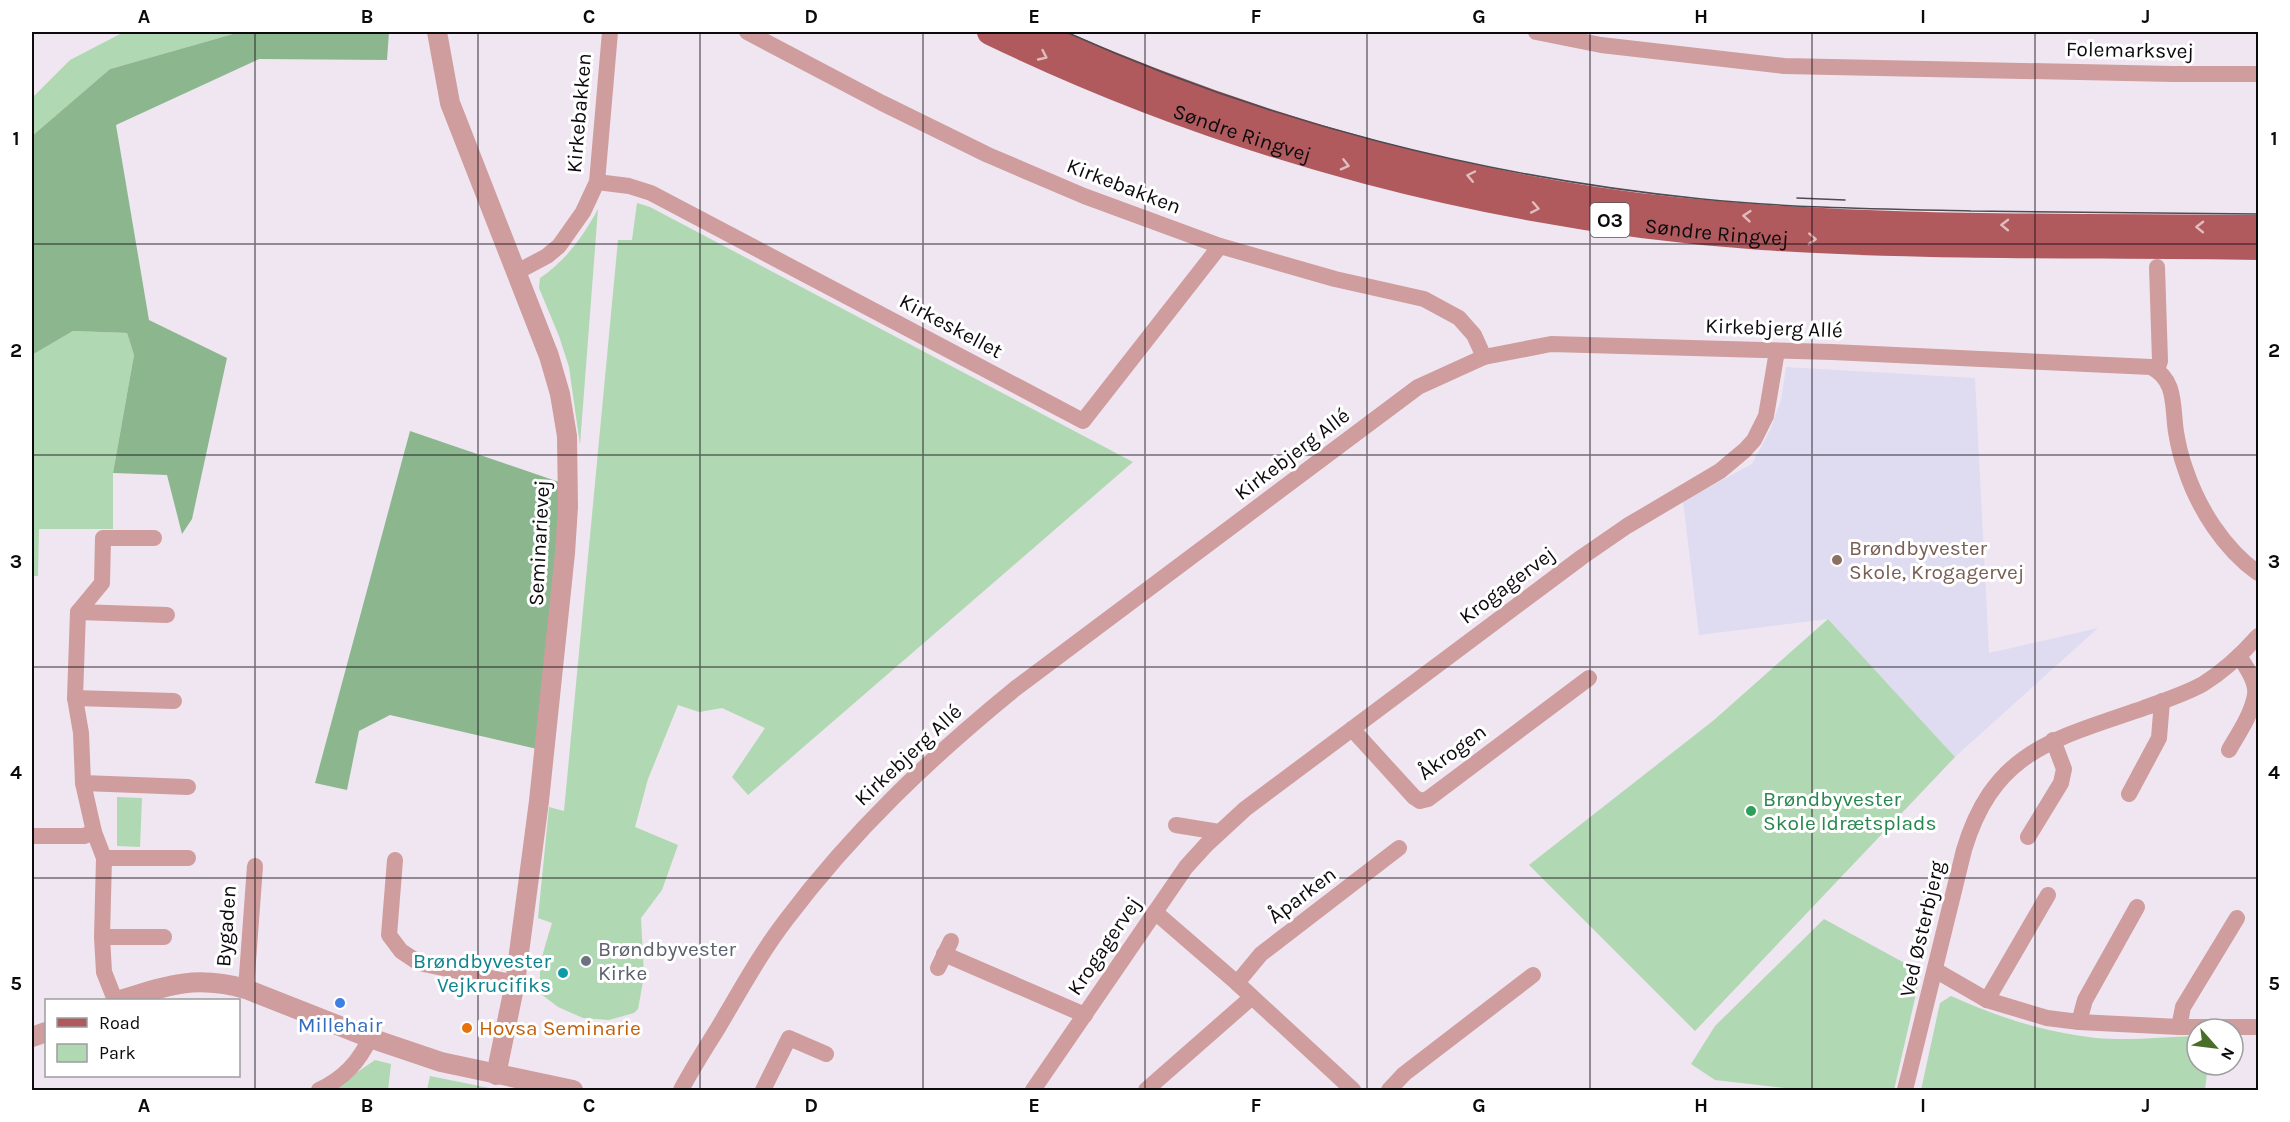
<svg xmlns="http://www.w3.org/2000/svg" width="2290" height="1122" font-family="Karla,sans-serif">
<rect width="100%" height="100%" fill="#efe6f1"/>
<!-- education -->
<path fill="#dfdcf2" d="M1786 367 1975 378 1989 653 2098 628 1955 757 1828 619 1699 635 1683 501 1752 464 1770 430 1781 400Z"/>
<!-- green -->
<g fill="#b0d8b2">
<path d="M124 32H240L110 69 32 136V98L70 60Z"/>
<path d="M637 203 650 207 1133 462 748 795 732 777 765 728 722 708 699 712 678 705 648 779 635 827 678 845 662 890 641 918 644 976 638 1009 634 1013 609 1020 583 1018 558 1007 541 994C537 966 544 950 552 923L538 918 549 807 564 811 618 240H632Z"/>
<path d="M598 209 580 445 569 367 559 336 539 288 540 278C566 261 584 235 598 209Z"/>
<path d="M73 331 127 333 134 355 113 473V529H39L38 576H32V355Z"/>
<path d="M1828 619 1955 757 1695 1031 1529 865 1714 720Z"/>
<path d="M117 797 142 798 140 847 117 846Z"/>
<path d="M1824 919 1921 972 1894 1090H1803L1715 1080 1691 1064 1715 1026Z"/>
<path d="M1951 996C1997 1017 2044 1032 2096 1038 2128 1041 2165 1037 2197 1036V1065H2208L2205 1090H1921L1940 1003Z"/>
<path d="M375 1060 391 1064 388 1090H331Z"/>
<path d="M430 1076 499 1090H427Z"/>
</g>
<!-- forest -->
<g fill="#8cb78e">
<path d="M240 32H389L387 60 259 59 116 125 149 320 227 358 192 519 182 534 167 475 113 473 134 355 127 333 73 331 32 355V136L110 69Z"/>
<path d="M410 431 559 482V554L537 749 390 715 359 731 347 790 315 783Z"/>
</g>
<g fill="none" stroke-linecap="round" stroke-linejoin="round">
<!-- minor -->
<g stroke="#cf9d9d" stroke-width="16">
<path d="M747 32 882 103 988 155 1084 196 1220 246 1335 279 1424 299 1459 318 1474 335 1484 357"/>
<path d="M1536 32 1601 45 1784 66 2173 74H2258"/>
<path d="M597 182 629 186 651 193 1083 421 1220 246"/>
<path d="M2157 267 2160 361 2157 370"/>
<path d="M515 273 547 256 559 246 583 212 597 182 610 32"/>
<path d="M78 612 167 615"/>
<path d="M75 698 174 701"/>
<path d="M1352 729 1414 797 1420 801 1428 799 1589 678"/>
<path d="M2229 750C2238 734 2252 714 2255 695 2257 682 2246 667 2239 656"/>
<path d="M83 783 188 787"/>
<path d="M2129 794 2159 738 2162 701"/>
<path d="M1176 825 1219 832"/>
<path d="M32 836H84L94 832"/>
<path d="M2028 837 2061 783 2064 769 2053 740"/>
<path d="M104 858H188"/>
<path d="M395 860 389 935 401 951 419 963 515 983"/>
<path d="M1155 912 1237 983 1353 1090"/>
<path d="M102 937H164"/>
<path d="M944 954 1085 1015"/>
<path d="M938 968 951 941"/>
<path d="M1935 970 1987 1000 2047 1018 2079 1022 2179 1027H2258"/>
<path d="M1237 983 1261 954 1399 848"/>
<path d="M246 989 255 866"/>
<path d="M115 1000 104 972 102 937 104 858 94 832 83 783 81 733 75 698 78 612 102 583 103 538H154"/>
<path d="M1987 1000 2048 895"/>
<path d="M2079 1022 2085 1000 2137 907"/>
<path d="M2179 1027 2183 1007 2237 918"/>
<path d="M319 1090C344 1078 359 1062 370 1038"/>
<path d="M681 1090C692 1069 705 1049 718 1028 740 991 760 954 786 920 853 831 930 758 1016 688L1418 387 1484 357 1551 344 1832 352 2151 367C2177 380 2172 407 2176 432 2178 444 2181 457 2185 468 2198 508 2224 549 2258 573"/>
<path d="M763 1090 789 1038 826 1054"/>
<path d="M1033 1090 1186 867 1206 845 1245 809 1582 557 1627 526 1720 471 1745 450 1754 440 1766 416 1777 351"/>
<path d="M1146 1090 1252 997"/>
<path d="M1389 1090 1404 1074 1533 975"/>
<path d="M1905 1090 1964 850C1994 750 2055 739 2144 708 2163 701 2185 694 2203 684 2224 671 2242 654 2258 636"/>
</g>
<!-- tertiary -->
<g stroke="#cf9d9d" stroke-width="20">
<path d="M437 32 450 103 549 356 560 394 567 436 568 507 565 553 539 801 526 900 515 983 496 1075"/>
<path d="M121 1000C168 985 195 975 246 989L370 1038 441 1062 573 1090"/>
<path d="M32 1037 46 1032"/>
</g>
<!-- primary -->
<g stroke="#b15a5e" stroke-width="26">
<path id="s1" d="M990 32C1230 148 1496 218 1762 237 1927 248 2093 244 2258 247"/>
<path d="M1034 32C1237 122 1453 186 1674 210 1868 230 2064 226 2258 228"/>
</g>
<!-- tram -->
<g stroke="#4f4b51" stroke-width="1.5">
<path d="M1066 32C1266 122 1484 177 1702 199 1791 208 1881 209 1971 211 2067 212 2163 213 2258 214"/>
<path d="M1797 198 1845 200"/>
</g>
</g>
<!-- one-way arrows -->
<defs><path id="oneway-chevron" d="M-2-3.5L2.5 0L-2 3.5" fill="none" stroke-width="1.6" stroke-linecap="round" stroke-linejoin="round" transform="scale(1.5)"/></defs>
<g stroke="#e0bdbf">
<use href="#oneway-chevron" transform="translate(1043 56) rotate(25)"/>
<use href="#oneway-chevron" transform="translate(1345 165) rotate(14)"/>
<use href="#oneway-chevron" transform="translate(1471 176) rotate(-168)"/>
<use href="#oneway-chevron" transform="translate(1535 208) rotate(11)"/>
<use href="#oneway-chevron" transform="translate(1747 216) rotate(-175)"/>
<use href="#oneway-chevron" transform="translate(2005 225) rotate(-179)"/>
<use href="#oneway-chevron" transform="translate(2200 227) rotate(-179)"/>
<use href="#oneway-chevron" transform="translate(1812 239) rotate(3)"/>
</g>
<!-- grid -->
<path fill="none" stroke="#0d0a0e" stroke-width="1.5" stroke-opacity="0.55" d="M255 32V1090M478 32V1090M700 32V1090M923 32V1090M1145 32V1090M1367 32V1090M1590 32V1090M1812 32V1090M2035 32V1090M32 244H2258M32 455H2258M32 667H2258M32 878H2258"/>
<!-- markers -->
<circle fill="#8d6e63" stroke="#fff" stroke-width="2" cx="1837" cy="560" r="6"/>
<circle fill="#2e9e5b" stroke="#fff" stroke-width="2" cx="1751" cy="811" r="6"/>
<circle fill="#6b7280" stroke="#fff" stroke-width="2" cx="586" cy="961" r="6"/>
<circle fill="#0f9aa8" stroke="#fff" stroke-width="2" cx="563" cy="973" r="6"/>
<circle fill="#3f7fe0" stroke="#fff" stroke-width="2" cx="340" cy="1003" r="6"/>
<circle fill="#e8710a" stroke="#fff" stroke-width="2" cx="467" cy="1028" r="6"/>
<g text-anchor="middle" stroke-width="6" stroke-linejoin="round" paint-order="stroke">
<!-- shield labels -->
<rect fill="#fff" stroke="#565456" stroke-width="1.5" x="1590.5" y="203" width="39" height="34" rx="4.5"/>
<g font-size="20" font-weight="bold" fill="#0d0a0e">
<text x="1610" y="227">O3</text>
</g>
<!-- street labels -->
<g font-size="21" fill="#0d0a0e" stroke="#fff">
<text transform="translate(2130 50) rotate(1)" y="7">Folemarksvej</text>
<text transform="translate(579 113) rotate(-85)" y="7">Kirkebakken</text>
<text dy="7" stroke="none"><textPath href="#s1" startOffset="272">Søndre Ringvej</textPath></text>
<text transform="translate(1124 186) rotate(21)" y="7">Kirkebakken</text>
<text dy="7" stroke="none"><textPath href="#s1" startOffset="758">Søndre Ringvej</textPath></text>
<text transform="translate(951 326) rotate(28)" y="7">Kirkeskellet</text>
<text transform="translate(1774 328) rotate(2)" y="7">Kirkebjerg Allé</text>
<text transform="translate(1292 454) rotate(-37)" y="7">Kirkebjerg Allé</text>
<text transform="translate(539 543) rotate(-87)" y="7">Seminarievej</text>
<text transform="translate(1507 585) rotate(-37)" y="7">Krogagervej</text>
<text transform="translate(1452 752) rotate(-36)" y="7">Åkrogen</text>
<text transform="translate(908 755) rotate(-43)" y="7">Kirkebjerg Allé</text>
<text transform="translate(1302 895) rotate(-37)" y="7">Åparken</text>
<text transform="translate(226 926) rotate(-86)" y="7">Bygaden</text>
<text transform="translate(1922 929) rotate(-77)" y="7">Ved Østerbjerg</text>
<text transform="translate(1104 946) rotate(-56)" y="7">Krogagervej</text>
</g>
<!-- education labels -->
<g font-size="21" fill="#785e54" stroke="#fff" text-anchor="start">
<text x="1849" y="555">Brøndbyvester<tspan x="1849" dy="24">Skole, Krogagervej</tspan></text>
</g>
<!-- leisure labels -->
<g font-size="21" fill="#27864d" stroke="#fff" text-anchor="start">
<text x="1763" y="806">Brøndbyvester<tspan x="1763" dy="24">Skole Idrætsplads</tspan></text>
</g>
<!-- worship labels -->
<g font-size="21" fill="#5b616d" stroke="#fff" text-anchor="start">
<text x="598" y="956">Brøndbyvester<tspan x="598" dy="24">Kirke</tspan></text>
</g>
<!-- culture labels -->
<g font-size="21" fill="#0d838f" stroke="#fff" text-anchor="end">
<text x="551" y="968">Brøndbyvester<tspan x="551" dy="24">Vejkrucifiks</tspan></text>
</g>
<!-- shop labels -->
<g font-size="21" fill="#366cbe" stroke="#fff">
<text x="340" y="1032">Millehair</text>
</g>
<!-- food labels -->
<g font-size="21" fill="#c56008" stroke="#fff" text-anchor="start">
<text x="479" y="1035">Hovsa Seminarie</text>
</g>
</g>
<!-- border -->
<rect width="2290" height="1122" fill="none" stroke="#ffffff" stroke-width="66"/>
<!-- legend -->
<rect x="45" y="999" width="195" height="78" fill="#ffffff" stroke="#9e9d9f" stroke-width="1.5"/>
<rect x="57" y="1018" width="30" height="9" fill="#b15a5e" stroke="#9e9d9f" stroke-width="1.5"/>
<text x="99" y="1029" font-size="18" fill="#0d0a0e">Road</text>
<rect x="57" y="1044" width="30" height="18" fill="#b0d8b2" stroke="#9e9d9f" stroke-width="1.5"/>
<text x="99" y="1059" font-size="18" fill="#0d0a0e">Park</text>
<!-- north arrow -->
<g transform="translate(2215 1047) rotate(118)"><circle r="28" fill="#ffffff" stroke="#9e9d9f" stroke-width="1.5"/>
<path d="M0-4.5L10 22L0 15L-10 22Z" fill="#496e28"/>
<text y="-9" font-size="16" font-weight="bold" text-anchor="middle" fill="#0d0a0e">N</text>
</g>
<rect x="33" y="33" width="2224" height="1056" fill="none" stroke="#0d0a0e" stroke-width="2"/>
<g font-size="20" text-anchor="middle" font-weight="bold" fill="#0d0a0e">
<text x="144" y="23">A</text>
<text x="367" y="23">B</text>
<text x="589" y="23">C</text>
<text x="811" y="23">D</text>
<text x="1034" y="23">E</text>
<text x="1256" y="23">F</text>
<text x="1479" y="23">G</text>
<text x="1701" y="23">H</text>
<text x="1923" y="23">I</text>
<text x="2146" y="23">J</text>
<text x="16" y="145">1</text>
<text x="2274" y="145">1</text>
<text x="16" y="357">2</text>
<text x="2274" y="357">2</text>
<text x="16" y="568">3</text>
<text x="2274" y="568">3</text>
<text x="16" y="779">4</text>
<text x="2274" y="779">4</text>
<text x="16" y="990">5</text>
<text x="2274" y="990">5</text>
<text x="144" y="1112">A</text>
<text x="367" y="1112">B</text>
<text x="589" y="1112">C</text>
<text x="811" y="1112">D</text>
<text x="1034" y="1112">E</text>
<text x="1256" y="1112">F</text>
<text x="1479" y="1112">G</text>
<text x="1701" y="1112">H</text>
<text x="1923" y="1112">I</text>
<text x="2146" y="1112">J</text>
</g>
</svg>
